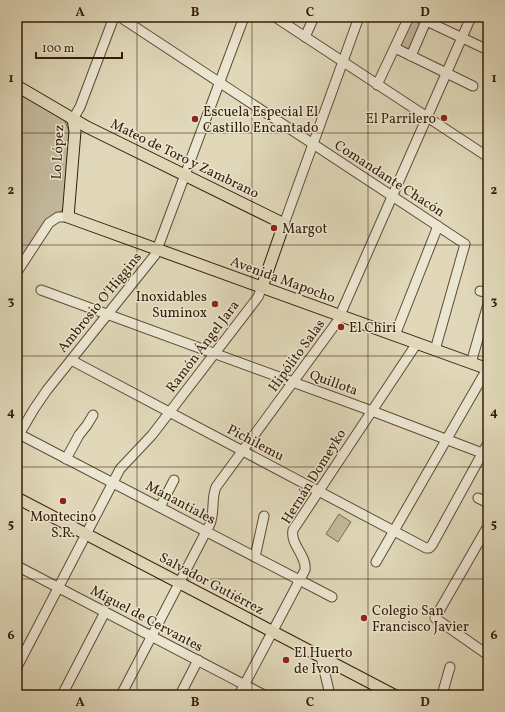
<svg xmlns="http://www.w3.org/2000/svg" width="505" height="712" font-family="Vollkorn,serif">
<rect width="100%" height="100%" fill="#e0d8b9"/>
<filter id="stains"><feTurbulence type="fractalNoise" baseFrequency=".005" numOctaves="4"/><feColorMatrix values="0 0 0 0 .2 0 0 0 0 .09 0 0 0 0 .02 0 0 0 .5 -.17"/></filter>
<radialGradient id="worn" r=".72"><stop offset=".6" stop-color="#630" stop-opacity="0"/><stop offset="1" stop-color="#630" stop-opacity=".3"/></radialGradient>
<!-- green -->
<g fill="#c3b89b" stroke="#7d6a50">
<path d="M411 18 422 23 409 52 398 47Z"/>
<path d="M18 96H25L65 121 69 131 64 209 48 220 22 258 17 254V97Z"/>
<path d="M339 514 351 522 338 542 326 534Z"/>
</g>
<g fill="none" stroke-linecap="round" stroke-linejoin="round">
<defs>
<g id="minor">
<path d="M120 17 465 244 435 350"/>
<path d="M275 17 488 157"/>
<path d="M418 17 488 50"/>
<path d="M305 37 314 17"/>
<path d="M395 48 473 86"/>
<path d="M411 56 426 21"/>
<path d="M377 85 409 17"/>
<path d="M73 119 80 107 114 17"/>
<path d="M284 224 359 17"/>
<path d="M17 272 49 223 58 217H68"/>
<path d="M41 290 372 411 482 453"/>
<path d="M480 291 488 293"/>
<path d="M395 335 438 226"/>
<path d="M71 360 426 548H429L432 545 488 443"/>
<path d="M471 363 488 304"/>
<path d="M17 433 332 597"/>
<path d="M17 438 34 409 47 390 155 255 244 17"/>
<path d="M66 459 79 435 87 425 93 415"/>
<path d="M478 498 488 503"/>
<path d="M160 507 174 480"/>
<path d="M488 526 435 618 488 655"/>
<path d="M255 557 264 516"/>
<path d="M376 562 487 369"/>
<path d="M17 566 264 695"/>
<path d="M321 657 330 695"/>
<path d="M17 667 120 469 152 435 258 297 262 287"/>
<path d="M62 695 105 612"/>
<path d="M121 695 210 524C215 512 211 499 216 487L337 322 471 17"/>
<path d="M180 695 198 660"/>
<path d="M239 695 305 570C307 555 290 545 293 530L417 343"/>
<path d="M442 695 450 667"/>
</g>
<g id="major">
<path d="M17 86 87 127 284 224 262 287"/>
<path d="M73 119 75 131 68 217 488 369"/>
<path d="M17 498 394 695"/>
</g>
</defs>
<!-- minor casing -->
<use href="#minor" stroke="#614b33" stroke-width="11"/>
<!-- major casing -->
<use href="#major" stroke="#371c06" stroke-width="13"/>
<!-- minor -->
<use href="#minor" stroke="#ebe6d2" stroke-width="9"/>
<!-- major -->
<use href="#major" stroke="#e0d8b9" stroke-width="11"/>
</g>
<!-- grid -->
<path fill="none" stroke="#371c06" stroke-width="1" stroke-opacity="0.55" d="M137 17V695M252 17V695M368 17V695M17 133H488M17 245H488M17 356H488M17 467H488M17 579H488"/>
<!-- markers -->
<g fill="#8f2418" stroke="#ebe6d2" stroke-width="1.5">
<circle cx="444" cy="118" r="4"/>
<circle cx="195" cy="119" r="4"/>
<circle cx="274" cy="228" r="4"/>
<circle cx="215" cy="304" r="4"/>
<circle cx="341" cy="327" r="4"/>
<circle cx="63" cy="501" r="4"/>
<circle cx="364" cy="618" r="4"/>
<circle cx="286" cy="660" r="4"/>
</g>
<g text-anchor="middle" stroke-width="3" stroke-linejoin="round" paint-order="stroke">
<!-- poi labels -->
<g font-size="14" fill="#371c06" stroke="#ebe6d2" text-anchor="start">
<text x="203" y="116">Escuela Especial El<tspan x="203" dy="16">Castillo Encantado</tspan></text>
<text x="436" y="123" text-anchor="end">El Parrilero</text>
<text x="282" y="233">Margot</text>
<text x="207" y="301" text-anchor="end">Inoxidables<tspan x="207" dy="16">Suminox</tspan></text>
<text x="349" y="332">El Chiri</text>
<text x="63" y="521" text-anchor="middle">Montecino<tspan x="63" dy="16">S.R.</tspan></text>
<text x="372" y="615">Colegio San<tspan x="372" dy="16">Francisco Javier</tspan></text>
<text x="294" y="657">El Huerto<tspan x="294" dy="16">de Ivon</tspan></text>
</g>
<!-- street labels -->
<g font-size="14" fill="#371c06" stroke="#ebe6d2">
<text transform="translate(57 152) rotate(-87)" y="5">Lo López</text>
<text transform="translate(185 158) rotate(26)" y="5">Mateo de Toro y Zambrano</text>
<text transform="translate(390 178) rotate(33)" y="5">Comandante Chacón</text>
<text transform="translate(283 279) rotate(20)" y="5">Avenida Mapocho</text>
<text transform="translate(99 302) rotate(-51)" y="5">Ambrosio O'Higgins</text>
<text transform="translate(202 346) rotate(-53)" y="5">Ramón Ángel Jara</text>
<text transform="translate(296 355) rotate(-54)" y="5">Hipólito Salas</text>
<text transform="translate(334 382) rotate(20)" y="5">Quillota</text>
<text transform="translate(256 442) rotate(28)" y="5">Pichilemu</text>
<text transform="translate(313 476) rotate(-58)" y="5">Hernán Domeyko</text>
<text transform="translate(181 502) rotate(28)" y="5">Manantiales</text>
<text transform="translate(212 583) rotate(28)" y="5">Salvador Gutiérrez</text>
<text transform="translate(147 618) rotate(28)" y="5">Miguel de Cervantes</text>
</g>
</g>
<!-- margin -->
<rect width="505" height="712" fill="none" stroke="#e0d8b9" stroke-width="44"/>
<!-- scale -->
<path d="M36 52v6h86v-6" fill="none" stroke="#371c06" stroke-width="2"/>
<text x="42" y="52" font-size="12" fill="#371c06" stroke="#ebe6d2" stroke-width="3" paint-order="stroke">100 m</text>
<rect x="22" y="22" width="461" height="668" fill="none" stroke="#371c06" stroke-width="1.5"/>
<g font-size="13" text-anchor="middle" font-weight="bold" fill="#371c06">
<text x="80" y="16">A</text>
<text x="195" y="16">B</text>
<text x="310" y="16">C</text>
<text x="425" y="16">D</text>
<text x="11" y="82">1</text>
<text x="494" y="82">1</text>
<text x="11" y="194">2</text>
<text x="494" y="194">2</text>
<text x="11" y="305">3</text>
<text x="494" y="305">3</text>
<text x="11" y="416">4</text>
<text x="494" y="416">4</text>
<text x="11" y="528">5</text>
<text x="494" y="528">5</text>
<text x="11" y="639">6</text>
<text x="494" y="639">6</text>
<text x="80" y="706">A</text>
<text x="195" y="706">B</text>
<text x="310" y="706">C</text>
<text x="425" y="706">D</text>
</g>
<rect width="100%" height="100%" filter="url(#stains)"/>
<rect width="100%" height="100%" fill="url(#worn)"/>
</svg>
